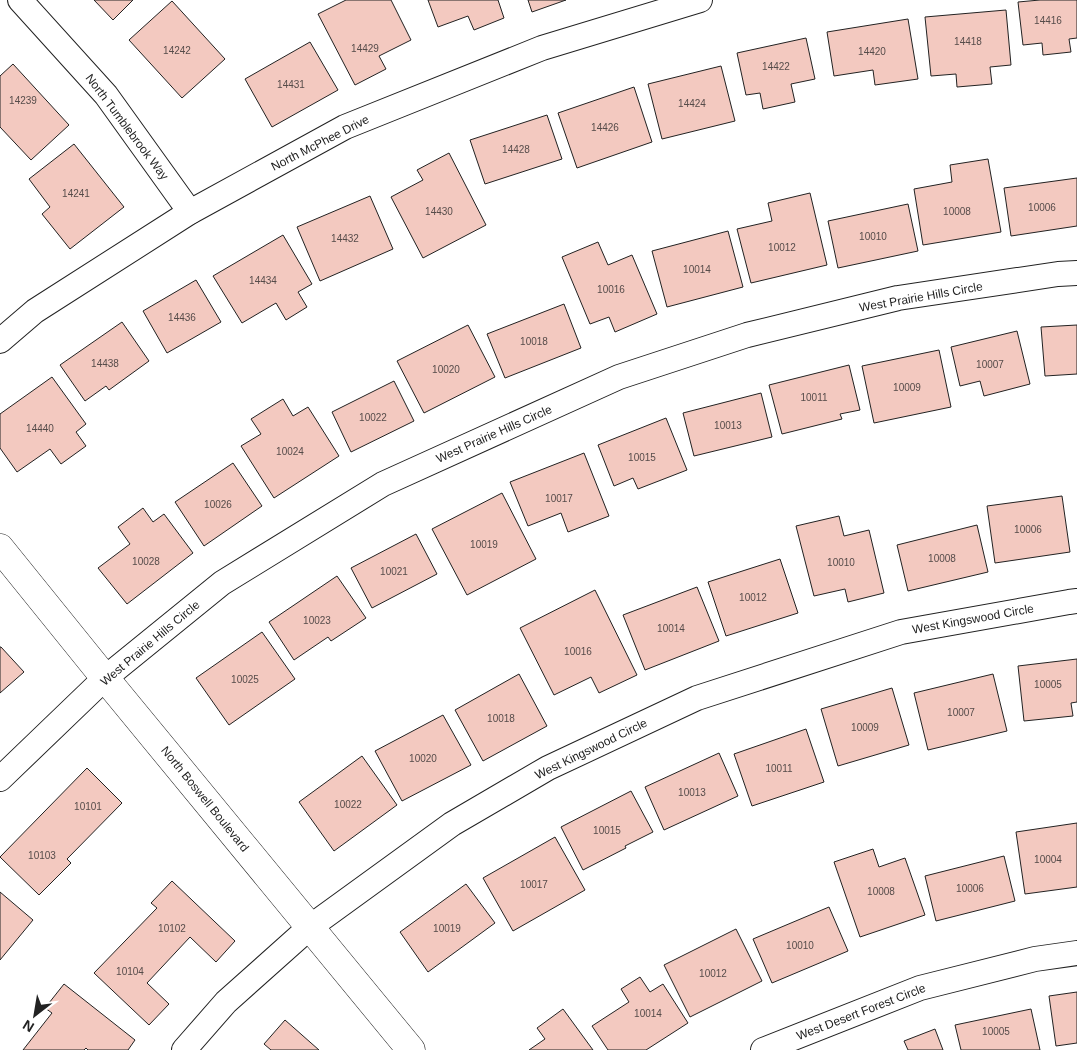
<svg xmlns="http://www.w3.org/2000/svg" width="1077" height="1050" font-family="Helvetica,sans-serif">
<rect width="100%" height="100%" fill="#fff"/>
<!-- building -->
<g fill="#f3c9c0" stroke="#222">
<path d="M94 0H133L113 20Z"/>
<path d="M346 0H391L411 40 379 56 386 69 355 85 318 14Z"/>
<path d="M428 0H498L504 18 474 30 468 16 438 27Z"/>
<path d="M528 0H566L532 12Z"/>
<path d="M1040 0H1077V38L1069 39 1071 52 1043 55 1042 43 1023 45 1018 2Z"/>
<path d="M172 1 225 59 182 98 129 40Z"/>
<path d="M1006 10 1011 65 990 67 992 84 957 87 956 74 931 76 925 17Z"/>
<path d="M908 19 918 79 875 85 873 70 834 76 827 32Z"/>
<path d="M806 38 815 79 791 84 795 102 763 109 760 93 746 95 737 53Z"/>
<path d="M310 42 338 90 272 127 245 79Z"/>
<path d="M13 64 69 125 31 160 0 127V76Z"/>
<path d="M721 66 735 121 662 139 648 84Z"/>
<path d="M634 87 652 142 577 168 558 113Z"/>
<path d="M547 115 562 159 485 184 470 140Z"/>
<path d="M74 144 124 207 70 249 42 214 50 207 29 179Z"/>
<path d="M449 153 486 225 423 258 391 197 423 180 417 170Z"/>
<path d="M988 159 1001 232 923 245 914 189 952 182 950 165Z"/>
<path d="M1077 178V226L1011 236 1004 188Z"/>
<path d="M810 193 827 265 751 283 737 229 772 221 768 203Z"/>
<path d="M370 196 393 249 320 281 297 227Z"/>
<path d="M908 204 918 251 838 268 828 221Z"/>
<path d="M728 231 743 287 667 307 652 251Z"/>
<path d="M283 235 312 284 298 292 307 307 286 320 276 303 242 323 213 276Z"/>
<path d="M598 242 608 265 632 255 657 314 615 332 609 317 590 324 562 257Z"/>
<path d="M196 280 221 322 167 353 143 311Z"/>
<path d="M564 304 581 348 505 378 487 334Z"/>
<path d="M122 322 149 361 109 390 106 386 85 401 60 365Z"/>
<path d="M468 325 495 377 424 413 397 361Z"/>
<path d="M1077 325V374L1045 376 1041 327Z"/>
<path d="M1017 331 1030 384 984 396 980 381 960 386 951 347Z"/>
<path d="M939 350 951 407 874 423 862 366Z"/>
<path d="M849 365 860 410 840 414 842 419 782 434 769 385Z"/>
<path d="M52 377 86 424 76 432 86 446 61 464 50 449 17 472 0 448V414Z"/>
<path d="M394 381 414 421 351 452 332 412Z"/>
<path d="M761 393 772 437 694 456 683 413Z"/>
<path d="M283 399 293 416 308 407 339 456 274 498 241 446 261 434 251 419Z"/>
<path d="M666 418 687 470 638 489 633 478 614 486 598 445Z"/>
<path d="M584 453 609 516 568 532 561 513 528 526 510 482Z"/>
<path d="M233 463 262 506 204 546 175 502Z"/>
<path d="M502 493 536 559 467 595 432 529Z"/>
<path d="M1062 496 1070 552 995 563 987 506Z"/>
<path d="M143 508 153 522 164 514 193 553 127 604 98 568 130 544 118 527Z"/>
<path d="M839 516 844 536 869 530 884 593 848 602 845 589 814 596 796 526Z"/>
<path d="M977 525 988 572 908 591 897 545Z"/>
<path d="M416 534 437 574 372 608 351 568Z"/>
<path d="M780 559 798 613 726 636 708 582Z"/>
<path d="M337 576 366 618 331 641 328 637 294 660 269 622Z"/>
<path d="M697 587 719 641 645 670 623 615Z"/>
<path d="M595 590 637 675 599 693 591 677 554 695 520 628Z"/>
<path d="M262 632 295 679 229 725 196 678Z"/>
<path d="M0 647H1L24 672 0 693Z"/>
<path d="M1077 659V702L1071 703 1073 716 1024 721 1018 666Z"/>
<path d="M519 674 547 726 483 761 455 710Z"/>
<path d="M993 674 1007 731 928 750 914 693Z"/>
<path d="M892 688 909 745 838 766 821 709Z"/>
<path d="M443 715 471 765 402 801 375 751Z"/>
<path d="M806 729 824 782 752 806 734 754Z"/>
<path d="M719 753 738 796 664 830 645 787Z"/>
<path d="M362 756 397 805 334 851 299 802Z"/>
<path d="M87 768 122 803 67 859 71 863 39 895 0 857Z"/>
<path d="M631 791 653 832 625 846 626 848 583 870 561 827Z"/>
<path d="M1077 823V887L1025 894 1016 832Z"/>
<path d="M555 837 585 890 513 931 483 878Z"/>
<path d="M873 849 879 867 905 858 925 915 860 937 834 862Z"/>
<path d="M1004 856 1015 901 936 921 925 876Z"/>
<path d="M172 881 235 941 216 962 190 937 147 983 169 1004 149 1025 94 973 157 908 151 903Z"/>
<path d="M466 884 495 923 428 972 400 932Z"/>
<path d="M0 892 33 920 0 960Z"/>
<path d="M829 907 848 951 772 983 753 939Z"/>
<path d="M736 929 762 981 690 1017 664 965Z"/>
<path d="M640 977 650 992 663 984 688 1023 646 1050H608L592 1026 629 1002 621 989Z"/>
<path d="M64 984 135 1040 128 1050H88L86 1048 84 1050H23L52 1013 45 1008Z"/>
<path d="M1077 992V1043L1056 1046 1049 996Z"/>
<path d="M563 1009 593 1050H529L545 1039 537 1028Z"/>
<path d="M1031 1009 1040 1050H961L955 1025Z"/>
<path d="M285 1020 319 1050H271L264 1044Z"/>
<path d="M935 1029 943 1050H908L904 1041Z"/>
</g>
<g fill="none" stroke-linecap="round" stroke-linejoin="round">
<defs>
<g id="street">
<path d="M20 0 106 95 190 212"/>
<path d="M0 341 35 311 190 212 345 127 542 48 700 0"/>
<path d="M0 779 105 678 222 583 383 484 619 377 747 335 898 298 1058 274 1077 273"/>
<path d="M184 1050 226 1002 310 927 452 824 548 768 697 698 901 632 1069 602 1077 601"/>
<path d="M763 1050 920 988 1035 959 1077 953"/>
</g>
<path id="secondary" d="M0 548 105 678 411 1050"/>
</defs>
<!-- street casing -->
<use href="#street" stroke="#222" stroke-width="26"/>
<!-- secondary casing -->
<use href="#secondary" stroke="#222" stroke-width="29"/>
<!-- street -->
<use href="#street" stroke="#fff" stroke-width="24"/>
<!-- secondary -->
<use href="#secondary" stroke="#fff" stroke-width="28"/>
</g>
<g text-anchor="middle" stroke-width="4" stroke-linejoin="round" paint-order="stroke">
<!-- number labels -->
<g font-size="10" fill="#564c4a">
<text x="1048" y="24">14416</text>
<text x="968" y="45">14418</text>
<text x="365" y="52">14429</text>
<text x="177" y="54">14242</text>
<text x="872" y="55">14420</text>
<text x="776" y="70">14422</text>
<text x="291" y="88">14431</text>
<text x="23" y="104">14239</text>
<text x="692" y="107">14424</text>
<text x="605" y="131">14426</text>
<text x="516" y="153">14428</text>
<text x="76" y="197">14241</text>
<text x="1042" y="211">10006</text>
<text x="439" y="215">14430</text>
<text x="957" y="215">10008</text>
<text x="873" y="240">10010</text>
<text x="345" y="242">14432</text>
<text x="782" y="251">10012</text>
<text x="697" y="273">10014</text>
<text x="263" y="284">14434</text>
<text x="611" y="293">10016</text>
<text x="182" y="321">14436</text>
<text x="534" y="345">10018</text>
<text x="105" y="367">14438</text>
<text x="990" y="368">10007</text>
<text x="446" y="373">10020</text>
<text x="907" y="391">10009</text>
<text x="814" y="401">10011</text>
<text x="373" y="421">10022</text>
<text x="728" y="429">10013</text>
<text x="40" y="432">14440</text>
<text x="290" y="455">10024</text>
<text x="642" y="461">10015</text>
<text x="559" y="502">10017</text>
<text x="218" y="508">10026</text>
<text x="1028" y="533">10006</text>
<text x="484" y="548">10019</text>
<text x="942" y="562">10008</text>
<text x="146" y="565">10028</text>
<text x="841" y="566">10010</text>
<text x="394" y="575">10021</text>
<text x="753" y="601">10012</text>
<text x="317" y="624">10023</text>
<text x="671" y="632">10014</text>
<text x="578" y="655">10016</text>
<text x="245" y="683">10025</text>
<text x="1048" y="688">10005</text>
<text x="961" y="716">10007</text>
<text x="501" y="722">10018</text>
<text x="865" y="731">10009</text>
<text x="423" y="762">10020</text>
<text x="779" y="772">10011</text>
<text x="692" y="796">10013</text>
<text x="348" y="808">10022</text>
<text x="88" y="810">10101</text>
<text x="607" y="834">10015</text>
<text x="42" y="859">10103</text>
<text x="1048" y="863">10004</text>
<text x="534" y="888">10017</text>
<text x="970" y="892">10006</text>
<text x="881" y="895">10008</text>
<text x="172" y="932">10102</text>
<text x="447" y="932">10019</text>
<text x="800" y="949">10010</text>
<text x="130" y="975">10104</text>
<text x="713" y="977">10012</text>
<text x="648" y="1017">10014</text>
<text x="996" y="1035">10005</text>
</g>
<!-- street labels -->
<g font-size="12" fill="#222" stroke="#fff">
<text transform="translate(127 127) rotate(53)" y="4">North Tumblebrook Way</text>
<text transform="translate(320 143) rotate(-27)" y="4">North McPhee Drive</text>
<text transform="translate(921 297) rotate(-10)" y="4">West Prairie Hills Circle</text>
<text transform="translate(494 434) rotate(-24)" y="4">West Prairie Hills Circle</text>
<text transform="translate(973 619) rotate(-10)" y="4">West Kingswood Circle</text>
<text transform="translate(150 643) rotate(-40)" y="4">West Prairie Hills Circle</text>
<text transform="translate(591 749) rotate(-26)" y="4">West Kingswood Circle</text>
<text transform="translate(205 799) rotate(51)" y="4">North Boswell Boulevard</text>
<text transform="translate(861 1012) rotate(-21)" y="4">West Desert Forest Circle</text>
</g>
</g>
<!-- north arrow -->
<g transform="translate(35 1015) rotate(211)" stroke="#ffffff" stroke-width="4" paint-order="stroke">
<path d="M0-4L9 19L0 12L-9 19Z" fill="#222222"/>
<text y="-8" font-size="14" font-weight="bold" text-anchor="middle" fill="#222222">N</text>
</g>
</svg>
